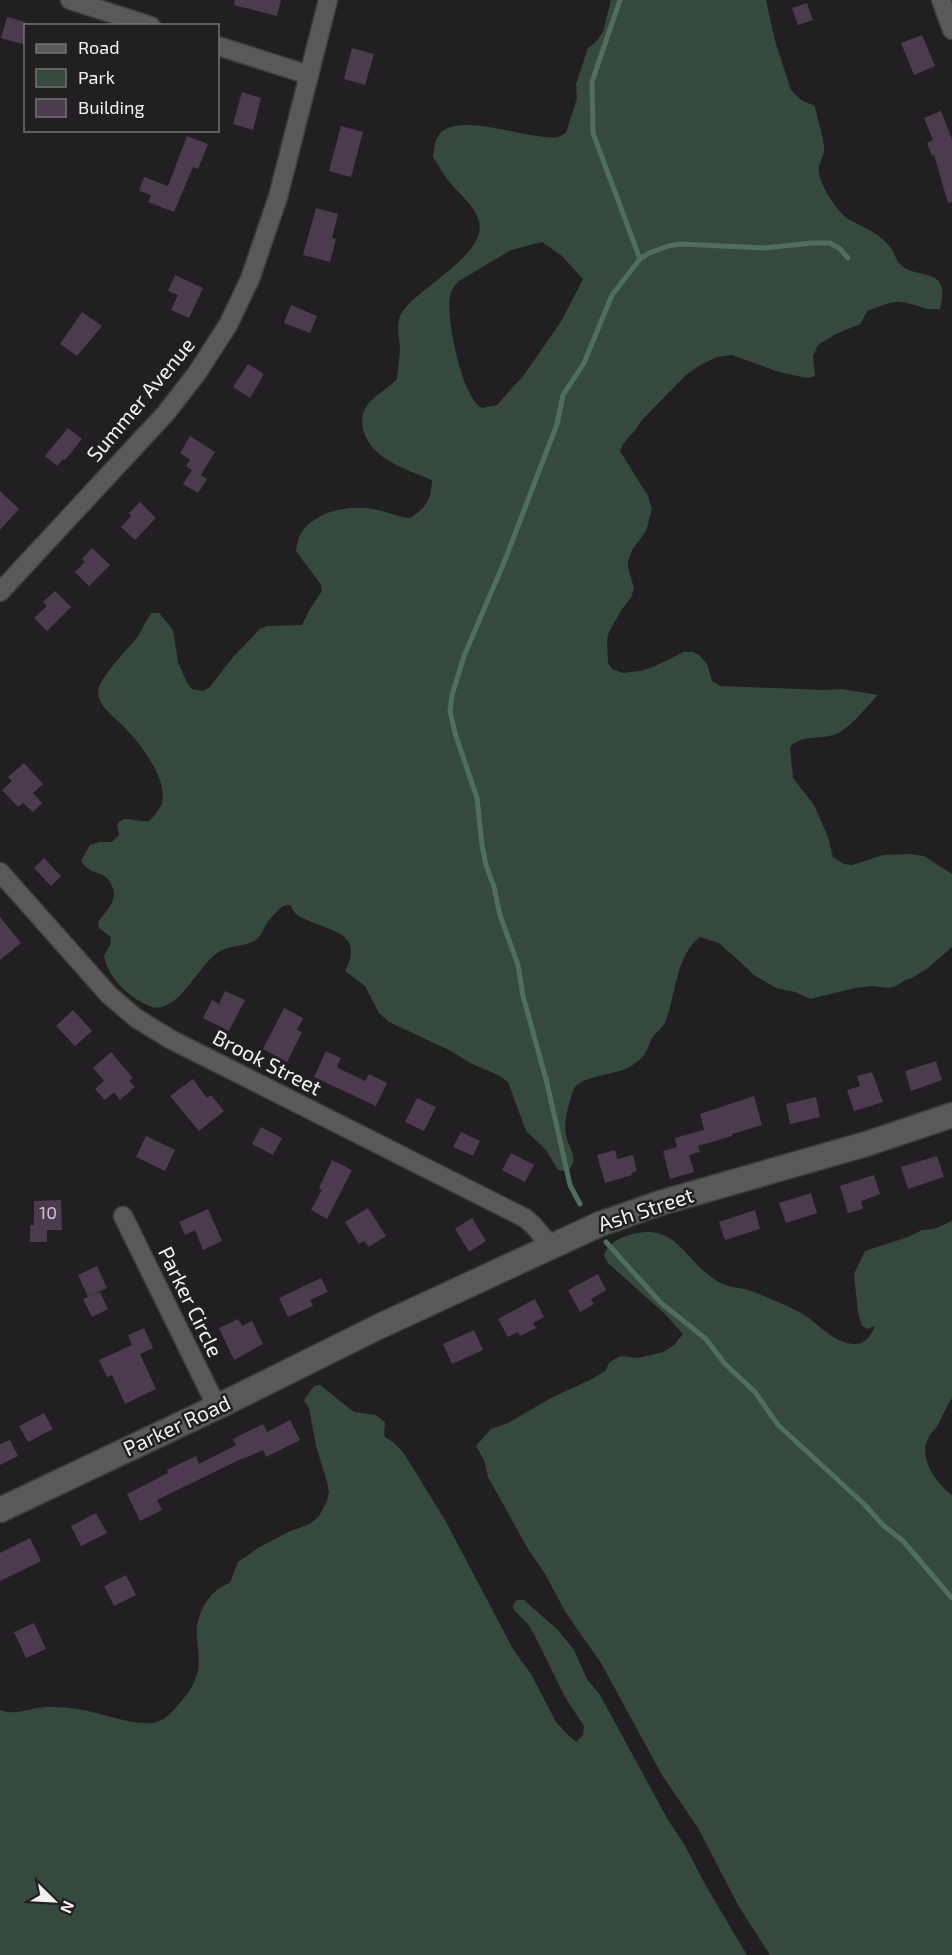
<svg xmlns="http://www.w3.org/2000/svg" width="952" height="1955" font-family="'Exo 2',sans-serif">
<rect width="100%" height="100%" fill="#221f22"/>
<!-- green -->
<g fill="#35493e" fill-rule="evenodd">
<path d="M611 0H766L775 41 791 90 801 100 815 106C817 120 823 133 824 147 826 155 817 163 819 173 821 187 837 211 848 219 859 225 871 230 880 237 885 241 890 246 893 251 895 255 896 260 899 263 915 282 952 263 940 309 925 311 916 304 901 302 890 300 879 308 868 310L860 324 836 334 818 345 813 356 815 376 807 378 779 372 732 355 717 357 702 364 687 374 642 420 636 429 623 444 620 451 648 496 652 509 646 531 632 550 628 561V568L634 588 631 598 622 609 609 632 607 639 608 663 612 669 623 673 640 671 653 667 684 652H693L699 655 707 664 712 681 720 686 824 690 841 689 878 695C866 707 854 724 840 732 822 742 805 732 790 747L793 778 814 805 828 837 833 857 844 864 852 865 883 855 910 854 924 856 952 874V947L928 968 912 978 905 980 896 986 889 988 872 986 855 988 810 999 795 992 776 988 754 975 737 959 719 943 700 937C676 955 676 994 666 1020 664 1027 656 1032 652 1038 649 1043 648 1050 644 1055 638 1062 631 1067 622 1070 610 1075 577 1077 573 1091 569 1105 563 1121 566 1136 569 1148 579 1158 569 1170L564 1171 558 1170 546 1150 526 1131 508 1082 498 1075 470 1063 451 1051 389 1022 379 1013 365 986 345 971C367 929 323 931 299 916 294 914 293 909 290 905L283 906C277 911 271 917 267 923 263 930 262 936 254 941 241 948 228 944 216 954 198 967 177 1014 152 1007 146 1005 137 1000 132 996 118 986 107 972 104 956L110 945 111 937 99 928 98 922C107 910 120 899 111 884 109 879 105 876 101 874 91 871 87 870 81 861L90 845 99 842H112L119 835 117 825C124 813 136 823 149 821 154 816 160 809 162 803 168 779 140 743 124 727 115 717 98 707 98 691 99 678 129 648 138 636 143 628 146 619 152 613H159L173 630 178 662 187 683 192 689 202 691 209 688 234 656 260 629 267 626 302 625 310 609 322 591 321 585 296 551C297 545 298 538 301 533 316 511 348 505 373 509 386 511 397 517 410 518 426 508 431 500 432 480 406 469 371 460 363 429 362 421 361 414 366 407 374 395 388 389 397 379 398 369 399 360 400 351 400 338 395 326 401 314 416 288 488 255 479 221 475 207 461 195 451 184 444 176 439 166 433 157 434 151 434 144 437 138 453 107 530 142 558 137 561 136 563 134 566 133L577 98 576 84 588 48 596 42 603 32ZM542 242 562 256 583 279 562 320 524 375 497 405 482 408C462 398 446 319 450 297 451 290 454 286 459 281L511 250Z"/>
<path d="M952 1221V1398C946 1407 943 1415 939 1423 936 1429 930 1433 928 1439 918 1458 937 1484 952 1495V1955H770L738 1905 698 1828 662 1775 601 1663 566 1613 545 1574 528 1549 488 1477 484 1460 476 1446 491 1429 508 1423 551 1398 594 1378 606 1370 609 1363 613 1360 621 1356 638 1358 663 1352 673 1346 683 1334 665 1314 608 1263 604 1256C606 1246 617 1239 626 1236 676 1219 683 1260 717 1281 726 1287 737 1287 748 1290 758 1293 798 1310 806 1316 820 1326 834 1342 853 1344 865 1345 871 1336 875 1326L867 1329 862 1326 858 1313 854 1274 865 1251 908 1237 922 1230 934 1229Z"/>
<path d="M320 1385 354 1412 376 1415 385 1422 384 1432 385 1437 393 1442 403 1452 445 1520 513 1649 531 1674 556 1722 567 1734 576 1742 583 1735 584 1726 565 1697 535 1636 528 1624 514 1610 513 1605 517 1600H524L558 1630 574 1650 587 1679 600 1695 668 1820 684 1844 706 1886 747 1955H0V1710C15 1716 30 1708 45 1707 56 1707 66 1707 77 1709 99 1712 130 1725 153 1723 164 1721 171 1713 178 1705 186 1696 194 1686 197 1674 201 1660 197 1648 197 1633 196 1614 210 1589 230 1583L238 1562 258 1548 288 1532 310 1524 319 1516 327 1501 329 1493 327 1482 316 1446 309 1408 304 1400 314 1386Z"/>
</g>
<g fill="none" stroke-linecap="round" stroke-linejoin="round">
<!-- stream -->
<g stroke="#516d5d" stroke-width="5">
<path d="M620 0 592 82 593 133 640 259"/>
<path d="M580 1204 570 1185 547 1083 523 996 518 965 500 915 494 887 486 865 482 845 477 798 455 733 450 711 452 695 464 656 505 560 557 424 563 395 584 363 612 295 640 259 649 253 668 246 681 244 765 248 811 243H830L839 248 848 258"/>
<path d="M606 1242 661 1303 706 1339 724 1363 755 1392 778 1425 864 1504 883 1525 903 1541 952 1598"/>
</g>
</g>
<!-- building -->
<g fill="#4c3a4f">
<path d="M235 0H281L277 16 234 5Z"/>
<path d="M807 3 813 20 798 25 792 8Z"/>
<path d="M7 17 26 22V45L1 38Z"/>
<path d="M922 35 935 66 914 75 901 43Z"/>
<path d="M352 48 374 54 365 85 344 79Z"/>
<path d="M242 92 261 98 253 130 233 124Z"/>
<path d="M941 111 952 139V202L948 203 934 155 932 156 927 143 933 140 924 118Z"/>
<path d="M341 126 363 132 351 177 329 171Z"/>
<path d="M187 136 208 144 198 169 193 167 174 212 148 202 151 195 139 191 144 177 168 186Z"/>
<path d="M316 208 338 214 332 238 336 239 330 262 303 255Z"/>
<path d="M175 275 203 288 189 318 171 310 178 295 168 291Z"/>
<path d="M291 305 317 316 310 333 284 323Z"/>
<path d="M82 312 102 326 77 356 60 344Z"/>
<path d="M248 364 264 374 250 398 233 387Z"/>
<path d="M68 428 82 439 65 460 63 459 57 466 45 456Z"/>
<path d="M190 436 215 452 201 475 207 479 198 493 183 484 192 470 186 466 190 460 180 453Z"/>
<path d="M0 491 19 509 0 530Z"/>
<path d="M140 502 156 518 135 540 121 527 131 516 129 513Z"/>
<path d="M92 548 110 565 89 586 75 572 85 562 82 559Z"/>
<path d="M55 591 71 607 47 631 34 618 47 606 43 602Z"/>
<path d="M24 763 43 784 33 793 42 803 33 812 23 803 18 807 2 790 12 781 8 777Z"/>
<path d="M44 858 61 876 51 886 34 868Z"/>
<path d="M0 917 21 943 0 960Z"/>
<path d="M225 991 245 1000 229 1031 203 1018 212 1000 219 1004Z"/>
<path d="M284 1008 303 1018 297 1030 302 1032 287 1062 263 1049Z"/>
<path d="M73 1010 92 1031 75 1046 56 1026Z"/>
<path d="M326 1051 341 1058 337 1067 342 1070 365 1081 369 1074 387 1083 376 1106 314 1077Z"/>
<path d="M111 1052 133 1078 129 1081 135 1087 120 1100 114 1092 105 1100 95 1089 104 1081 93 1068Z"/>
<path d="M936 1061 942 1080 911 1091 905 1071Z"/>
<path d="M872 1072 883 1102 854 1111 847 1090 860 1086 857 1076Z"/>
<path d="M193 1079 207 1098 211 1095 224 1111 199 1131 170 1096Z"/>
<path d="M754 1096 762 1125 732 1134V1136L698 1146 700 1152 689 1155 694 1172 670 1179 663 1151 677 1147 675 1138 704 1130 700 1114Z"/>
<path d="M816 1097 820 1117 790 1124 786 1104Z"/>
<path d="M417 1098 436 1107 424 1131 405 1122Z"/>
<path d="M261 1127 282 1138 273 1155 252 1144Z"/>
<path d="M461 1132 480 1141 473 1156 453 1147Z"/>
<path d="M146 1136 175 1150 165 1171 136 1157Z"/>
<path d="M615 1150 617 1159 633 1155 637 1171 631 1173 632 1175 605 1183 597 1155Z"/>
<path d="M511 1153 534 1165 525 1182 502 1170Z"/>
<path d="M937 1156 944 1177 908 1189 901 1167Z"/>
<path d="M332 1160 352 1170 327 1219 311 1210 322 1190 319 1188Z"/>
<path d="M874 1175 880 1194 861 1201 863 1209 848 1213 840 1186Z"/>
<path d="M811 1193 817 1213 786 1223 779 1203Z"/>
<path d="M61 1200 62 1230H47V1242H30V1225H34V1201Z"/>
<path d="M368 1208 386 1236 369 1247 364 1241 359 1244 345 1222Z"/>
<path d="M208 1209 222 1241 203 1250 195 1230 185 1235 179 1222Z"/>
<path d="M755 1210 760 1229 725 1240 719 1222Z"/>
<path d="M472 1218 486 1241 469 1252 455 1229Z"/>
<path d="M97 1266 107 1288 88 1297 78 1275Z"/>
<path d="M598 1274 606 1290 591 1299 594 1304 580 1312 568 1290Z"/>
<path d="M321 1278 328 1292 310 1300 313 1306 288 1317 279 1298Z"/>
<path d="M100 1292 108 1309 92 1317 83 1299Z"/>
<path d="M535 1299 544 1317 533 1323 536 1328 520 1336 518 1332 508 1337 498 1319Z"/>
<path d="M238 1319 242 1326 252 1321 263 1344 234 1360 219 1328Z"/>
<path d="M144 1328 153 1348 140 1354 156 1389 125 1404 112 1375 107 1377 99 1360 132 1345 128 1335Z"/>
<path d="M474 1330 483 1350 452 1364 443 1344Z"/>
<path d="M44 1413 53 1429 28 1442 19 1426Z"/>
<path d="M290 1420 300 1440 266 1457 263 1450 243 1459V1458L157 1500 162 1510 140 1521 127 1494 168 1473 167 1470 196 1456 199 1464 236 1445 233 1439 263 1424 267 1432Z"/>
<path d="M10 1440 18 1456 0 1465V1444Z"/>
<path d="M96 1513 107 1533 81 1546 71 1526Z"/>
<path d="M30 1538 41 1561 0 1581V1553Z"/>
<path d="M126 1575 136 1595 114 1606 104 1586Z"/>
<path d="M34 1623 46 1649 26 1658 14 1632Z"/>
</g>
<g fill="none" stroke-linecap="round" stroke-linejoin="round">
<defs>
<g id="street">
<path d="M70 0 151 26"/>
<path d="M941 0 952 30"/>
<path d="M218 46 309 75"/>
<path d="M0 592 166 413 197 373 228 325 250 279 278 197 328 0"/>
<path d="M0 872 109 995 136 1018 170 1039 525 1218 533 1225 551 1246"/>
<path d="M123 1216 217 1407"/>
</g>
<path id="secondary" d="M0 1510 217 1407 378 1327 600 1224 660 1203 866 1144 952 1115"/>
</defs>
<!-- street casing -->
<use href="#street" stroke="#3e3c3f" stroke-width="21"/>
<!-- secondary casing -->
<use href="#secondary" stroke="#3e3c3f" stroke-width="27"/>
<!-- street -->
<use href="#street" stroke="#5b585c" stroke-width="18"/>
<!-- secondary -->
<use href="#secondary" stroke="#5b585c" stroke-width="24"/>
</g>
<g text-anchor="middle" stroke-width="5" stroke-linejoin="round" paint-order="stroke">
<!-- number labels -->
<g font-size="18" fill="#c8c2c9">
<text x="48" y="1219">10</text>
</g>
<!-- street labels -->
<g font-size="21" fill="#f2f0f2" stroke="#221f22">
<text transform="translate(141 400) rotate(-50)" y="7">Summer Avenue</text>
<text transform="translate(267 1063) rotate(27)" y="7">Brook Street</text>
<text transform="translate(646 1210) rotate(-18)" y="7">Ash Street</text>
<text transform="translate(190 1302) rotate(64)" y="7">Parker Circle</text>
<text transform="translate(177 1426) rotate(-25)" y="7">Parker Road</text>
</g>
</g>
<!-- legend -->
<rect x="24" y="24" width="195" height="108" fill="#221f22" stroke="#757375" stroke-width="1.5"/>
<rect x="36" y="44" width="30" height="9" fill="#5b585c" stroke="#757375" stroke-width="1.5"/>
<text x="78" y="54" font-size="18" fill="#f2f0f2">Road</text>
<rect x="36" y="69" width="30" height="18" fill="#35493e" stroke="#757375" stroke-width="1.5"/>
<text x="78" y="84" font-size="18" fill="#f2f0f2">Park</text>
<rect x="36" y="99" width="30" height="18" fill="#4c3a4f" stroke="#757375" stroke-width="1.5"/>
<text x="78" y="114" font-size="18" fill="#f2f0f2">Building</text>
<!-- north arrow -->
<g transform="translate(54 1901) rotate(114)" stroke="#221f22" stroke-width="4.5" paint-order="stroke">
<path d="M0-4.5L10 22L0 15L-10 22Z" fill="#f2f0f2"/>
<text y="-9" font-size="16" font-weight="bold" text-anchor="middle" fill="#f2f0f2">N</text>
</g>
</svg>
